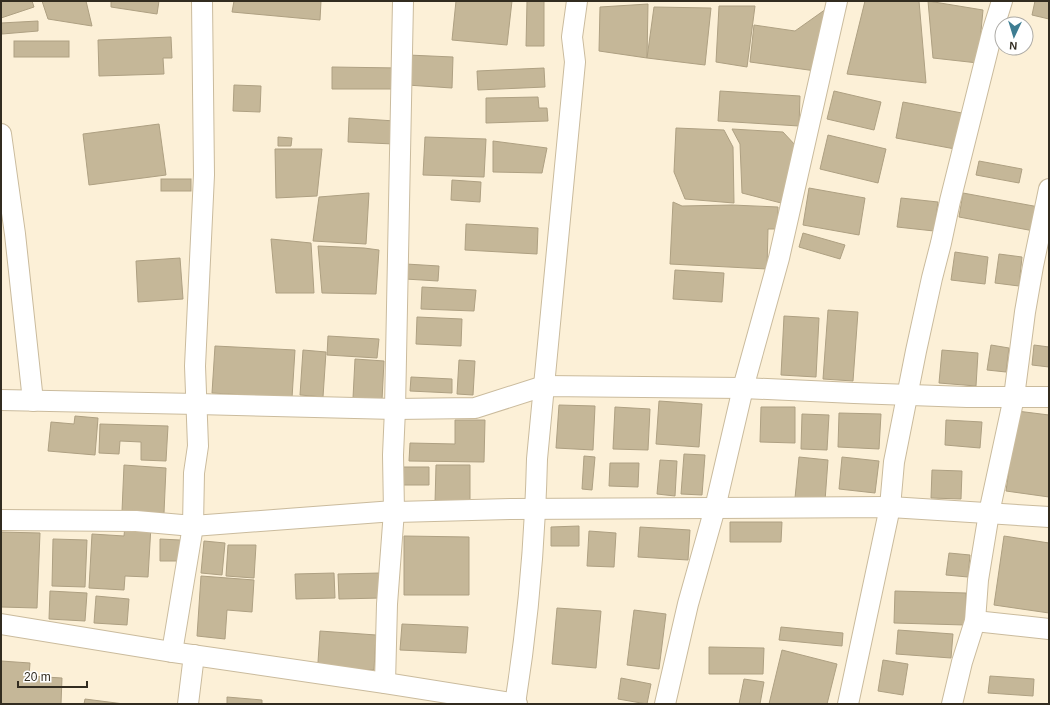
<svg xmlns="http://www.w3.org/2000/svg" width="1050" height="705" font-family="Helvetica,sans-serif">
<rect width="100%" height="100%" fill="#fcf0d7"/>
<!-- building -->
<g fill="#c5b798" stroke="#aea082">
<path d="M1 1H32L34 7 1 18Z"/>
<path d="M42 1H86L92 26 48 19Z"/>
<path d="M111 1H159L157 14 111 7Z"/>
<path d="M234 1H321L320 20 232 12Z"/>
<path d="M456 1H512L507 45 452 40Z"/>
<path d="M527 1H544V46H526Z"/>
<path d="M865 1H919L926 83 847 74Z"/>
<path d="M928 1 983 10 978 63 933 58Z"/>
<path d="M1035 1H1049V19L1032 15Z"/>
<path d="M648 4 647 58 599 51 600 7Z"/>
<path d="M719 6H755L747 67 716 62Z"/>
<path d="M654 7 711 8 705 65 647 58Z"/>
<path d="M826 9 816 71 750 62 754 25 795 31Z"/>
<path d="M38 21V31L2 34 1 23Z"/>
<path d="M171 37 172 58H163L164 74 99 76 98 40Z"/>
<rect x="14" y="41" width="55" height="16"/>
<path d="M408 55 453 57 452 88 407 85Z"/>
<path d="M332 67 399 68V89H332Z"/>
<path d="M544 68 545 87 478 90 477 71Z"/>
<path d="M234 85 261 86 260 112 233 111Z"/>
<path d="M720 91 800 96 799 126 718 121Z"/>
<path d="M834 91 881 102 874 130 827 119Z"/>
<path d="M538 97 539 108H547L548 121 486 123V98Z"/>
<path d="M903 102 962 113 955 149 896 138Z"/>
<path d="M349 118 395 121 394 144 348 142Z"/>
<path d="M159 124 166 175 89 185 83 134Z"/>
<path d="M676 128 724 130 733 147 734 203 685 199 674 172Z"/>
<path d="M732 129 783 132 796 146 785 204 742 193 740 144Z"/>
<path d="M828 135 886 149 878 183 820 169Z"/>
<path d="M278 137 292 138 291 146H278Z"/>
<path d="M425 137 486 139 484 177 423 175Z"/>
<path d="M493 141 547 148 542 173 493 172Z"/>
<path d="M275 149H322L317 196 276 198Z"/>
<path d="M979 161 1022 169 1019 183 976 175Z"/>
<rect x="161" y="179" width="30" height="12"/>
<path d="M452 180 481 182 480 202 451 200Z"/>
<path d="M809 188 865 198 859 235 803 225Z"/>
<path d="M369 193 366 244 313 241 319 197Z"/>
<path d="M963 193 1039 207 1034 231 959 217Z"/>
<path d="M901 198 938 202 934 231 897 227Z"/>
<path d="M673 202 682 206 732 205 778 207V229H768L767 269 670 264Z"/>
<path d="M466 224 538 228 537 254 465 250Z"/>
<path d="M803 233 845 245 840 259 799 247Z"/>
<path d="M271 239 311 243 314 293H276Z"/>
<path d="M318 246 364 248 379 250 376 294 322 293Z"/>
<path d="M955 252 988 257 985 284 951 280Z"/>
<path d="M999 254 1022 257 1019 286 995 283Z"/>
<path d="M180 258 183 299 138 302 136 261Z"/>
<path d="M406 264 439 266 438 281 405 279Z"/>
<path d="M675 270 724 273 722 302 673 299Z"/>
<path d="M422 287 476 290 474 311 421 309Z"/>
<path d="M828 310 858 312 853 381 823 379Z"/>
<path d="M784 316 819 318 816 377 781 375Z"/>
<path d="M417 317 462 319 461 346 416 344Z"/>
<path d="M328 336 379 339 377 358 327 355Z"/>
<path d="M991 345 1009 348 1006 372 987 370Z"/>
<path d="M1034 345 1049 347V367L1032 365Z"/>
<path d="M215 346 295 350 292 398 212 393Z"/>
<path d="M303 350 326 352 323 397 300 395Z"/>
<path d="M942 350 978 353 976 386 939 383Z"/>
<path d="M355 359 384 361 382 400 353 398Z"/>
<path d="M459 360 475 361 473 395 457 394Z"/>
<path d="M411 377 452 379V393L410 391Z"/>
<path d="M659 401 702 404 699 447 656 444Z"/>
<path d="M559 405 595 406 593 450 556 448Z"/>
<path d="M615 407 650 409 648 450 613 449Z"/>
<path d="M761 407H795V443L760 442Z"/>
<path d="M1017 411 1049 415V497L1006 491Z"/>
<path d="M839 413 881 414 879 449 838 447Z"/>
<path d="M802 414 829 415 827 450 801 449Z"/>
<path d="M75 416 98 418 95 455 48 451 51 422 74 424Z"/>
<path d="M455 420H485L484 462 409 461 410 443 455 444Z"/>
<path d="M946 420 982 422 980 448 945 445Z"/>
<path d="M100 424 168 426 166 461 141 460V442L120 441 119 454 99 453Z"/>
<path d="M684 454 705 455 702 495 681 494Z"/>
<path d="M584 456 595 457 592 490 582 489Z"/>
<path d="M799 457 828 460 825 501 795 498Z"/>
<path d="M842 457 879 461 875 493 839 489Z"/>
<path d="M660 460 677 461 675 496 657 494Z"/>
<path d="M610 463H639L638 487 609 486Z"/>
<path d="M124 465 166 468 164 513 122 511Z"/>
<path d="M436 465H470V503H435Z"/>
<path d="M402 467H429V485H401Z"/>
<path d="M932 470 962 471 961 499 931 498Z"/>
<path d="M730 522H782L781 542H730Z"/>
<path d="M125 525 151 526 148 577 125 576 124 590 89 588 92 534 124 536Z"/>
<path d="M579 526V546H551V527Z"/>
<path d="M640 527 690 530 688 560 638 557Z"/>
<path d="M589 531 616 533 614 567 587 566Z"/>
<path d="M1 532 40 533 37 608 1 607Z"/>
<path d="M404 536 469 537V595H404Z"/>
<path d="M1004 536 1049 543V613L994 605Z"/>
<path d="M53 539 87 540 85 587 52 586Z"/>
<path d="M160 539 180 540V561H160Z"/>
<path d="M204 541 225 543 222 575 201 573Z"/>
<path d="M228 545H256L254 578 226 576Z"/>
<path d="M949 553 970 555 968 577 946 575Z"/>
<path d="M334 573 335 598 296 599 295 574Z"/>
<path d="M380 573 381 598 339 599 338 574Z"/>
<path d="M201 576 254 580 252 612 227 610 225 639 197 636Z"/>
<path d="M50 591 87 593 85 621 49 619Z"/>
<path d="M895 591 966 593 965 625 894 623Z"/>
<path d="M96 596 129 599 127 625 94 623Z"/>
<path d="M557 608 601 611 596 668 552 664Z"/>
<path d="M634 610 666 614 659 669 627 665Z"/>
<path d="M402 624 468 627 466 653 400 650Z"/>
<path d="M781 627 843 633 842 646 779 640Z"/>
<path d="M898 630 953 634 951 658 896 654Z"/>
<path d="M320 631 376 635 374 670 325 667 318 662Z"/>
<path d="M709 647 764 648 763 674H709Z"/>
<path d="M782 650 837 664 827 704H769Z"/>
<path d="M883 660 908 664 903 695 878 691Z"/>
<path d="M1 661 30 663 29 676 62 678 61 704H1Z"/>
<path d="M990 676 1034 679 1033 696 988 693Z"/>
<path d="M621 678 651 684 647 704 618 699Z"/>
<path d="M744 679 764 682 760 704H739Z"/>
<path d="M227 697 262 700V704H227Z"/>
<path d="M85 699 124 704H84Z"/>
</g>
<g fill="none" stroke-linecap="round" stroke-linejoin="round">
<defs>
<g id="minor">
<path d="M1 134 15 234 33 401"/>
<path d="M1 400 197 404 395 409 475 408 544 386 743 388 854 393 967 397H1049"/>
<path d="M1 520 136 521 193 526 394 511 396 512 511 509 890 507 1049 517"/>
<path d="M975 621 1049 629"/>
<path d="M1 624 172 652 385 683 517 704"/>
<path d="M172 652 193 526 194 473 198 446 195 366 204 175 202 1"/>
<path d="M385 683 387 604 394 511 393 455 395 409 403 1"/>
<path d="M188 704 194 655"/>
<path d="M515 704C528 623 535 541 537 459L575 62 572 37 577 1"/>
<path d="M665 704 688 604 715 508 743 388 779 258 837 1"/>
<path d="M848 704 890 507 894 462 916 351 932 278 941 243 950 201 992 33 1002 1"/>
<path d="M952 704 962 662 975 621 978 580 989 513 1014 397 1025 312 1033 266 1049 189"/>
</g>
</defs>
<!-- minor casing -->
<use href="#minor" stroke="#cabb9d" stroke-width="22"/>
<!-- minor -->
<use href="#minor" stroke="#fff" stroke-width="20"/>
</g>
<!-- border -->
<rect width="1050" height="705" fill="none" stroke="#322c20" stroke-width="4"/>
<!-- north arrow -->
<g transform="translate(1014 36) rotate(184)"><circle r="19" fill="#ffffff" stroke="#adaba6"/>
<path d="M0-3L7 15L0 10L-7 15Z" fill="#3e7d92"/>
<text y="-6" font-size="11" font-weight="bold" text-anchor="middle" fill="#322c20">N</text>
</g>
<!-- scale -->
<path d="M18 681v6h69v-6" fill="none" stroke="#322c20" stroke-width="2"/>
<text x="24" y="681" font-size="12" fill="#322c20" stroke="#ffffff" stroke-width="3" paint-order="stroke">20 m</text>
</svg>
